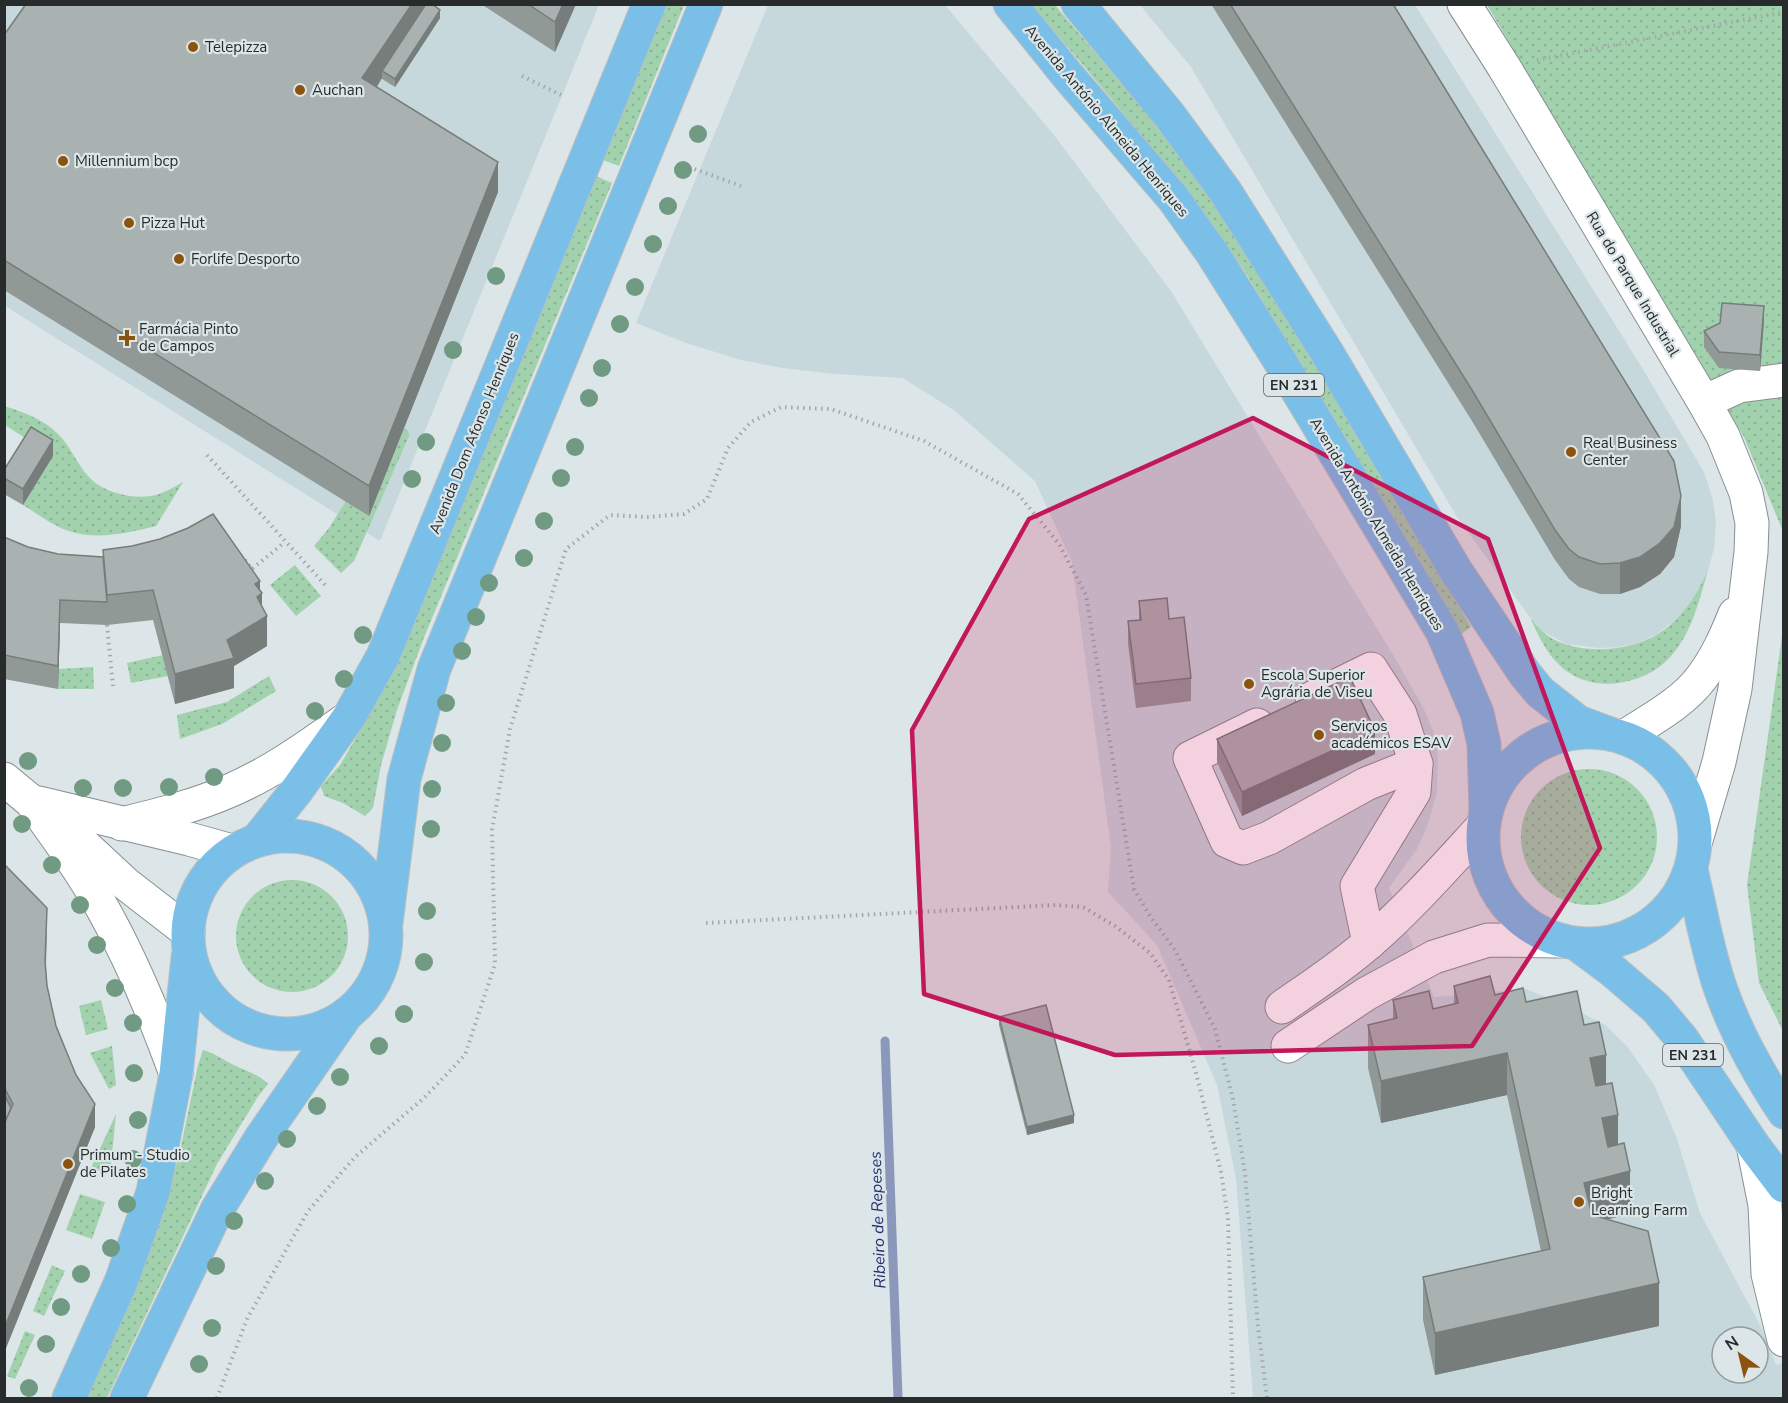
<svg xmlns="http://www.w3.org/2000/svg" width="1788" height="1403" font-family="'Nunito Sans',sans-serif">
<defs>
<pattern id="green-dots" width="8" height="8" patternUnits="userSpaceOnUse" patternTransform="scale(1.5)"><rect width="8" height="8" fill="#a1d2ad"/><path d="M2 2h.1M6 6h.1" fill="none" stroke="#8bb495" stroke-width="1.8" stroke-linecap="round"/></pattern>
</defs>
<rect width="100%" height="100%" fill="#dce5e7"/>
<!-- built -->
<g fill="#c7d8dc" fill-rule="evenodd">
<path d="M4 5H599L380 541 5 306Z"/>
<path d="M768 5H945L1054 135 1171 291 1395 658 1424 709 1433 731 1438 755 1437 792 1427 827 1417 849 1389 888 1434 997 1526 989 1570 1007 1605 1025 1627 1046 1654 1085 1676 1136 1700 1213 1762 1329 1776 1365 1783 1363V1398H1253L1236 1179 1217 1085 1157 945 1108 892 1111 847 1072 562 1035 481 955 411 903 378 836 374 782 368 741 360 686 343 636 323ZM1722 1337H1758V1373H1722Z"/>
<path d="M1140 5H1415L1641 366 1704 472 1713 500 1716 523 1714 549 1708 570 1699 591 1689 606 1674 621 1657 634 1638 643 1619 647 1599 648 1566 644 1542 631 1531 619 1457 517 1191 67Z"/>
</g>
<!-- green -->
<g fill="url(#green-dots)">
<path d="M666 5H684L619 166 603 160Z"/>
<path d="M1032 5H1055L1139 104 1207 192 1258 268 1471 627 1461 634 1247 275C1183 180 1106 93 1032 5Z"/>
<path d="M1487 5H1783V1031L1759 983 1747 885 1782 636V529L1744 437Z"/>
<path d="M596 176 612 183 423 640 397 710 381 765 373 808 365 816 343 803 324 796 321 786 340 765 367 719 550 292Z"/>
<path d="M4 406C23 412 43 419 57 433 72 447 78 468 93 481 108 494 140 501 159 494 167 491 175 487 183 482L156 526C124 534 90 542 59 527 46 521 35 512 23 505L53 456 5 425Z"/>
<path d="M404 429 408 430 409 436 354 561 341 573 314 546 329 528 346 501 369 516Z"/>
<path d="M295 565 321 596 296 616 270 585Z"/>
<path d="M1708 570C1700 598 1692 632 1672 655 1649 683 1599 694 1568 672 1550 660 1539 638 1531 619 1537 626 1543 633 1551 638 1581 655 1629 652 1658 634 1682 619 1697 595 1708 570Z"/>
<path d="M163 655 168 676 131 683 127 663Z"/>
<path d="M93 667 94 689H58V669Z"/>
<path d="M269 676 276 691 222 724 180 739 177 715 227 702Z"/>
<circle cx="1589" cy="837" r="68"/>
<circle cx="292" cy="936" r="56"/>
<path d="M101 1000 108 1029 86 1035 79 1006Z"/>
<path d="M112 1046 116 1085 109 1089 90 1053Z"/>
<path d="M203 1050C215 1053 223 1060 234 1065 246 1071 258 1074 268 1084L257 1098 217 1164 107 1398H85L134 1294 162 1217 180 1151 198 1065Z"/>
<path d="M116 1114 110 1174 91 1168Z"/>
<path d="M80 1194 105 1202 92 1239 66 1230Z"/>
<path d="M52 1265 65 1271 44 1316 33 1311Z"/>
<path d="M25 1331 35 1335 15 1379 7 1376Z"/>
</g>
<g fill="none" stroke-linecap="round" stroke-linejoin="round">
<!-- stream -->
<path stroke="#8c98bb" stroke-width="9" d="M885 1041 898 1398"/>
<defs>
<g id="minor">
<path d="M1464 4 1504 67 1704 402 1723 436 1746 493 1752 523 1751 552 1735 689 1719 762 1696 840"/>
<path d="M1704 402 1739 386 1784 380"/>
<path d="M1312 698 1371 669 1400 714 1416 764 1414 792 1357 886 1369 943"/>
<path d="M1257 725 1190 758 1227 841 1243 848 1269 838 1366 784 1416 764"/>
<path d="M1624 737C1650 720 1683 703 1702 677 1717 657 1726 636 1735 614"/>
<path d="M4 779 84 845 126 884 188 932"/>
<path d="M31 801C57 837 83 873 104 911 133 963 156 1019 176 1074"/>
<path d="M39 803 189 839 232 851"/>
<path d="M122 824C158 815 195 806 229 791 271 773 307 747 344 721"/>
<path d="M1282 1007C1312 986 1343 966 1371 941 1411 906 1447 865 1483 826"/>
<path d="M1288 1046 1366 994 1434 957 1488 940 1560 941"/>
<path d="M1753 1145 1765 1205 1768 1274 1784 1340"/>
</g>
<g id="major">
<path d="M1010 4 1068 76 1173 198 1212 253 1278 358 1442 631 1477 713 1484 744 1486 811"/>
<path d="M1078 4 1170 116 1225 191 1326 351 1456 571 1525 674 1540 692 1578 722 1610 734"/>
<circle cx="1589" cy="838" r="106"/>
<circle cx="287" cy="935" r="99"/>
<path d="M258 839 297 790 349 717 383 656 649 4"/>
<path d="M1691 870C1701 910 1707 951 1721 990 1736 1033 1759 1074 1784 1112"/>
<path d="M386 923 404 779 434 669 706 4"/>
<path d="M1578 945 1613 971 1656 1008 1682 1039 1753 1145 1784 1186"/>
<path d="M69 1398 121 1282 153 1192 176 1074 188 957"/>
<path d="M127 1398 217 1210 261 1138 344 1018"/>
</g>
</defs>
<!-- minor casing -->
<use href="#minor" stroke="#878f91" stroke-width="35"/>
<!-- major casing -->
<use href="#major" stroke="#bebfc0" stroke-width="35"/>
<!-- path -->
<g stroke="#a1a8aa" stroke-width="4" stroke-dasharray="1.5 4.5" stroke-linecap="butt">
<path d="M1537 60 1784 12"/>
<path d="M522 76 561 95"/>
<path d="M689 167 741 186"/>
<path d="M207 455 328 588"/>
<path d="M245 560 252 569 285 542"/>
<path d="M107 625 113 686"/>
<path d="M706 923 1056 905 1083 907 1115 926 1150 953 1169 980 1196 1073 1221 1172 1228 1218 1233 1398"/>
<path d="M217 1398 247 1319 308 1211 355 1157 424 1098 465 1055 495 964 492 830 510 729 566 549 610 515 648 517 684 514 707 499 728 448 751 422 781 407 831 409 924 441 1018 494 1059 544 1086 595 1134 889 1150 916 1175 950 1215 1029 1233 1099 1245 1173 1258 1327 1267 1398"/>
</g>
<!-- minor -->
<use href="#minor" stroke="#fff" stroke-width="33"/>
<!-- major -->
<use href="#major" stroke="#7abfe8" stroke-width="33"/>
</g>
<!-- trees -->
<g fill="#719a83">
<circle cx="698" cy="134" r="9"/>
<circle cx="683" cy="170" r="9"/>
<circle cx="668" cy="206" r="9"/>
<circle cx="653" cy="244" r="9"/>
<circle cx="496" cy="276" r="9"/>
<circle cx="635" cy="287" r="9"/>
<circle cx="620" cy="324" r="9"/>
<circle cx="453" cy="350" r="9"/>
<circle cx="602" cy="368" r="9"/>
<circle cx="589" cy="398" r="9"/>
<circle cx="426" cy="442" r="9"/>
<circle cx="575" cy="447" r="9"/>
<circle cx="561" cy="478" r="9"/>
<circle cx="412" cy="479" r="9"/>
<circle cx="544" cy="521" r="9"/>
<circle cx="524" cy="558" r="9"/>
<circle cx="489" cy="583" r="9"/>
<circle cx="476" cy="617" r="9"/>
<circle cx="363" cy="635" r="9"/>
<circle cx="462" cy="651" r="9"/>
<circle cx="344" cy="679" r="9"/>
<circle cx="446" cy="703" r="9"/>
<circle cx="315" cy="711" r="9"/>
<circle cx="442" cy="743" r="9"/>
<circle cx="28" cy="761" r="9"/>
<circle cx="214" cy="777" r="9"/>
<circle cx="169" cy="787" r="9"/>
<circle cx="83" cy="788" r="9"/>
<circle cx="123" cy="788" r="9"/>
<circle cx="432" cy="789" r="9"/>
<circle cx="22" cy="824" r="9"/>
<circle cx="431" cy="829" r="9"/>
<circle cx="52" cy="865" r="9"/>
<circle cx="80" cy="905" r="9"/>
<circle cx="427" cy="911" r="9"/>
<circle cx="97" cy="945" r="9"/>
<circle cx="424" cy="962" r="9"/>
<circle cx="115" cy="988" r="9"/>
<circle cx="404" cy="1014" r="9"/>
<circle cx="133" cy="1023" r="9"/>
<circle cx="379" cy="1046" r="9"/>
<circle cx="134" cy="1073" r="9"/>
<circle cx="340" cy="1077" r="9"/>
<circle cx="317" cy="1106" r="9"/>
<circle cx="138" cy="1120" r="9"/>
<circle cx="287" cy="1139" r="9"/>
<circle cx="133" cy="1159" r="9"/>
<circle cx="265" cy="1181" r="9"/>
<circle cx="127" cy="1204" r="9"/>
<circle cx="234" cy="1221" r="9"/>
<circle cx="111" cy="1248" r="9"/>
<circle cx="216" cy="1266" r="9"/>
<circle cx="81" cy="1274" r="9"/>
<circle cx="61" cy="1307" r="9"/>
<circle cx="212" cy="1328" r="9"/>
<circle cx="46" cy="1344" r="9"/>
<circle cx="199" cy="1364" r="9"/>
<circle cx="29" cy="1388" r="9"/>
</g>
<!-- wall -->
<g fill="#919997">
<path d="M481 4H576L555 52Z"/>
<path d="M1211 4H1393L1681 526 1674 557 1660 574 1640 587 1620 594H1600L1579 587 1569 579 1555 560 1472 421Z"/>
<path d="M440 18 395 87 382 79V78L377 87 498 192 369 516 4 290V35Z"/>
<path d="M1764 321 1760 371 1719 368 1704 347V331Z"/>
<path d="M53 456 23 505 4 494V470Z"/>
<path d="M4 537 28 547 58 554 103 557V550L260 591 267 646 234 666V688L175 704 153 620 107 625 60 623 58 689 4 679Z"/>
<path d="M1139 601 1169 619 1191 678V701L1136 708 1128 644V621L1139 620Z"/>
<path d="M1217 739 1375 754 1242 816 1217 762Z"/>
<path d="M4 864 47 931 46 967 47 986 56 1026 95 1127 4 1353Z"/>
<path d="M1454 986 1526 1002 1584 1025 1606 1084 1618 1145 1630 1214 1607 1219 1659 1326 1435 1375 1423 1320V1277L1541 1251 1507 1095 1381 1123 1368 1068V1025L1393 1019V1000L1433 1009 1454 1004Z"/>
<path d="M999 1017 1074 1123 1027 1135 999 1025Z"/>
</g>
<!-- shaded-wall -->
<g fill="#767d7b">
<path d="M412 4H432L382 71V78L362 108V78Z"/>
<path d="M563 4H576L555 52V22Z"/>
<path d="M440 10V18L395 87V79Z"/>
<path d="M498 162V192L369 516V486Z"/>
<path d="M1764 306V321L1760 371V355Z"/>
<path d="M53 440V456L23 505V489Z"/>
<path d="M1681 496V526L1674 557 1660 574 1640 587 1620 594V563Z"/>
<path d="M260 581V594L262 593V619L267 616V646L234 666V688L175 704V674L227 640 255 584Z"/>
<path d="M60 600V623L58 689V666Z"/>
<path d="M1375 731V754L1242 816V792Z"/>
<path d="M1507 1053V1095L1381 1123V1081Z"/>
<path d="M1606 1055V1097L1590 1101V1058Z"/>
<path d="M95 1104V1127L4 1353V1329Z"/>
<path d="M1074 1115V1123L1027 1135V1127Z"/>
<path d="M1618 1115V1157L1602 1161V1118Z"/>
<path d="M1630 1171V1214L1584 1225V1183Z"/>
<path d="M1659 1283V1326L1435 1375V1333Z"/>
</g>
<!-- building -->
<g fill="#a9b2b0" stroke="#767d7b" stroke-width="1.5">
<path d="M26 4H412L362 78 498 162 369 486 4 260V35Z"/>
<path d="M426 4H432L440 10 395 79 382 71Z"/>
<path d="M528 4H563L555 22Z"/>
<path d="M1230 4H1393L1674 461 1681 496 1674 527 1660 543 1640 557 1620 563 1600 564 1579 557 1569 549 1555 530 1472 390Z"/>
<path d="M1722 303 1764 306 1760 355 1719 352 1704 331 1720 323Z"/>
<path d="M31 427 53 440 23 489 4 478V470Z"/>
<path d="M213 514 260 581 255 584 262 593 257 597 267 616 227 640 234 658 175 674 153 590 107 595 103 550 132 546 160 539 188 528Z"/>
<path d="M4 537 28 547 58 554 103 557 107 602 60 600 58 666 4 655Z"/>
<path d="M1167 598 1169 619 1184 617 1191 678 1136 684 1128 621 1141 620 1139 601Z"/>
<path d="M1350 677 1375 731 1242 792 1217 739Z"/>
<path d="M4 864 47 908 45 961 47 986 56 1026 76 1075 95 1104 4 1329V1124L13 1104 4 1087Z"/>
<path d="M1490 976 1495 995 1523 988 1526 1002 1577 991 1584 1025 1599 1022 1606 1055 1590 1058 1596 1086 1612 1083 1618 1115 1602 1118 1608 1147 1624 1143 1630 1171 1584 1183 1592 1215 1648 1231 1659 1283 1435 1333 1423 1277 1550 1249 1507 1053 1381 1081 1368 1025 1397 1018 1393 1000 1429 991 1433 1009 1458 1003 1454 986Z"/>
<path d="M1046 1005 1074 1115 1027 1127 999 1017Z"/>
<path d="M4 1094 11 1108 4 1124Z"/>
</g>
<!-- marked area -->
<path fill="#c2185b" fill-opacity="0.2" stroke="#c2185b" stroke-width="4.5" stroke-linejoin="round" d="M1253 418 1488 539 1600 848 1472 1046 1115 1055 924 994 912 730 1029 519Z"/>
<!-- markers -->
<g fill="#8d530e" stroke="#dce5e7" stroke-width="2">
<circle cx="193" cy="47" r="6"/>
<circle cx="300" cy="90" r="6"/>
<circle cx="63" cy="161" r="6"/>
<circle cx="129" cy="223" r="6"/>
<circle cx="179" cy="259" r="6"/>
<path d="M124 329h6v6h6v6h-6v6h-6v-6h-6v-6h6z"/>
<circle cx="1571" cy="452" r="6"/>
<circle cx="1249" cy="684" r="6"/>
<circle cx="1319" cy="735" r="6"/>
<circle cx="68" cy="1164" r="6"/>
<circle cx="1579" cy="1202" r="6"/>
</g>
<g text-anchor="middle" stroke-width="4.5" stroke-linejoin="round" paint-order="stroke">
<!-- shield labels -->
<g fill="#dce5e7" stroke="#5e6364" stroke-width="1.5">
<rect x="1264" y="374" width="60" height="22" rx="4.5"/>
<rect x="1663" y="1044" width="60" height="22" rx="4.5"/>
</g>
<g font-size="14" font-weight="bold" fill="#282b2c">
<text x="1294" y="390">EN 231</text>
<text x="1693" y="1060">EN 231</text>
</g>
<!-- poi labels -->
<g font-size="15" fill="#282b2c" stroke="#dce5e7" text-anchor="start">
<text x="205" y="52">Telepizza</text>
<text x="312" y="95">Auchan</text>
<text x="75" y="166">Millennium bcp</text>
<text x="141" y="228">Pizza Hut</text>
<text x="191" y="264">Forlife Desporto</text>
<text x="139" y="334">Farmácia Pinto<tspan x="139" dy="17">de Campos</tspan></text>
<text x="1583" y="448">Real Business<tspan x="1583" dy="17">Center</tspan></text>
<text x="1261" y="680">Escola Superior<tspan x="1261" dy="17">Agrária de Viseu</tspan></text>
<text x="1331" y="731">Serviços<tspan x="1331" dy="17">académicos ESAV</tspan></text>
<text x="80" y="1160">Primum - Studio<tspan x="80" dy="17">de Pilates</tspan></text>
<text x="1591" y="1198">Bright<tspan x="1591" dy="17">Learning Farm</tspan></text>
</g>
<!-- street labels -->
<g font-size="15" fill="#282b2c" stroke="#dce5e7">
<text transform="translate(1107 121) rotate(50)" y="5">Avenida António Almeida Henriques</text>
<text transform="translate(1633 284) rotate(59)" y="5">Rua do Parque Industrial</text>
<text transform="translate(474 433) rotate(-68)" y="5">Avenida Dom Afonso Henriques</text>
<text transform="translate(1377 524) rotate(59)" y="5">Avenida António Almeida Henriques</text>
</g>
<!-- water labels -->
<g font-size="16" font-style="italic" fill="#202d71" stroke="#dce5e7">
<text transform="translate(877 1220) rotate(-92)" y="6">Ribeiro de Repeses</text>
</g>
</g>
<!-- border -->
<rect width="1788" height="1403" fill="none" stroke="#282b2c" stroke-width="12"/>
<!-- north arrow -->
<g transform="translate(1740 1355) rotate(326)"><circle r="28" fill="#dce5e7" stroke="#949b9c" stroke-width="1.5"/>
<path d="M0-4.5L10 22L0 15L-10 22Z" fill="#8d530e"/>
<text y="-9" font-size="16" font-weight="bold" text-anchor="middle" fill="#282b2c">N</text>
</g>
</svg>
